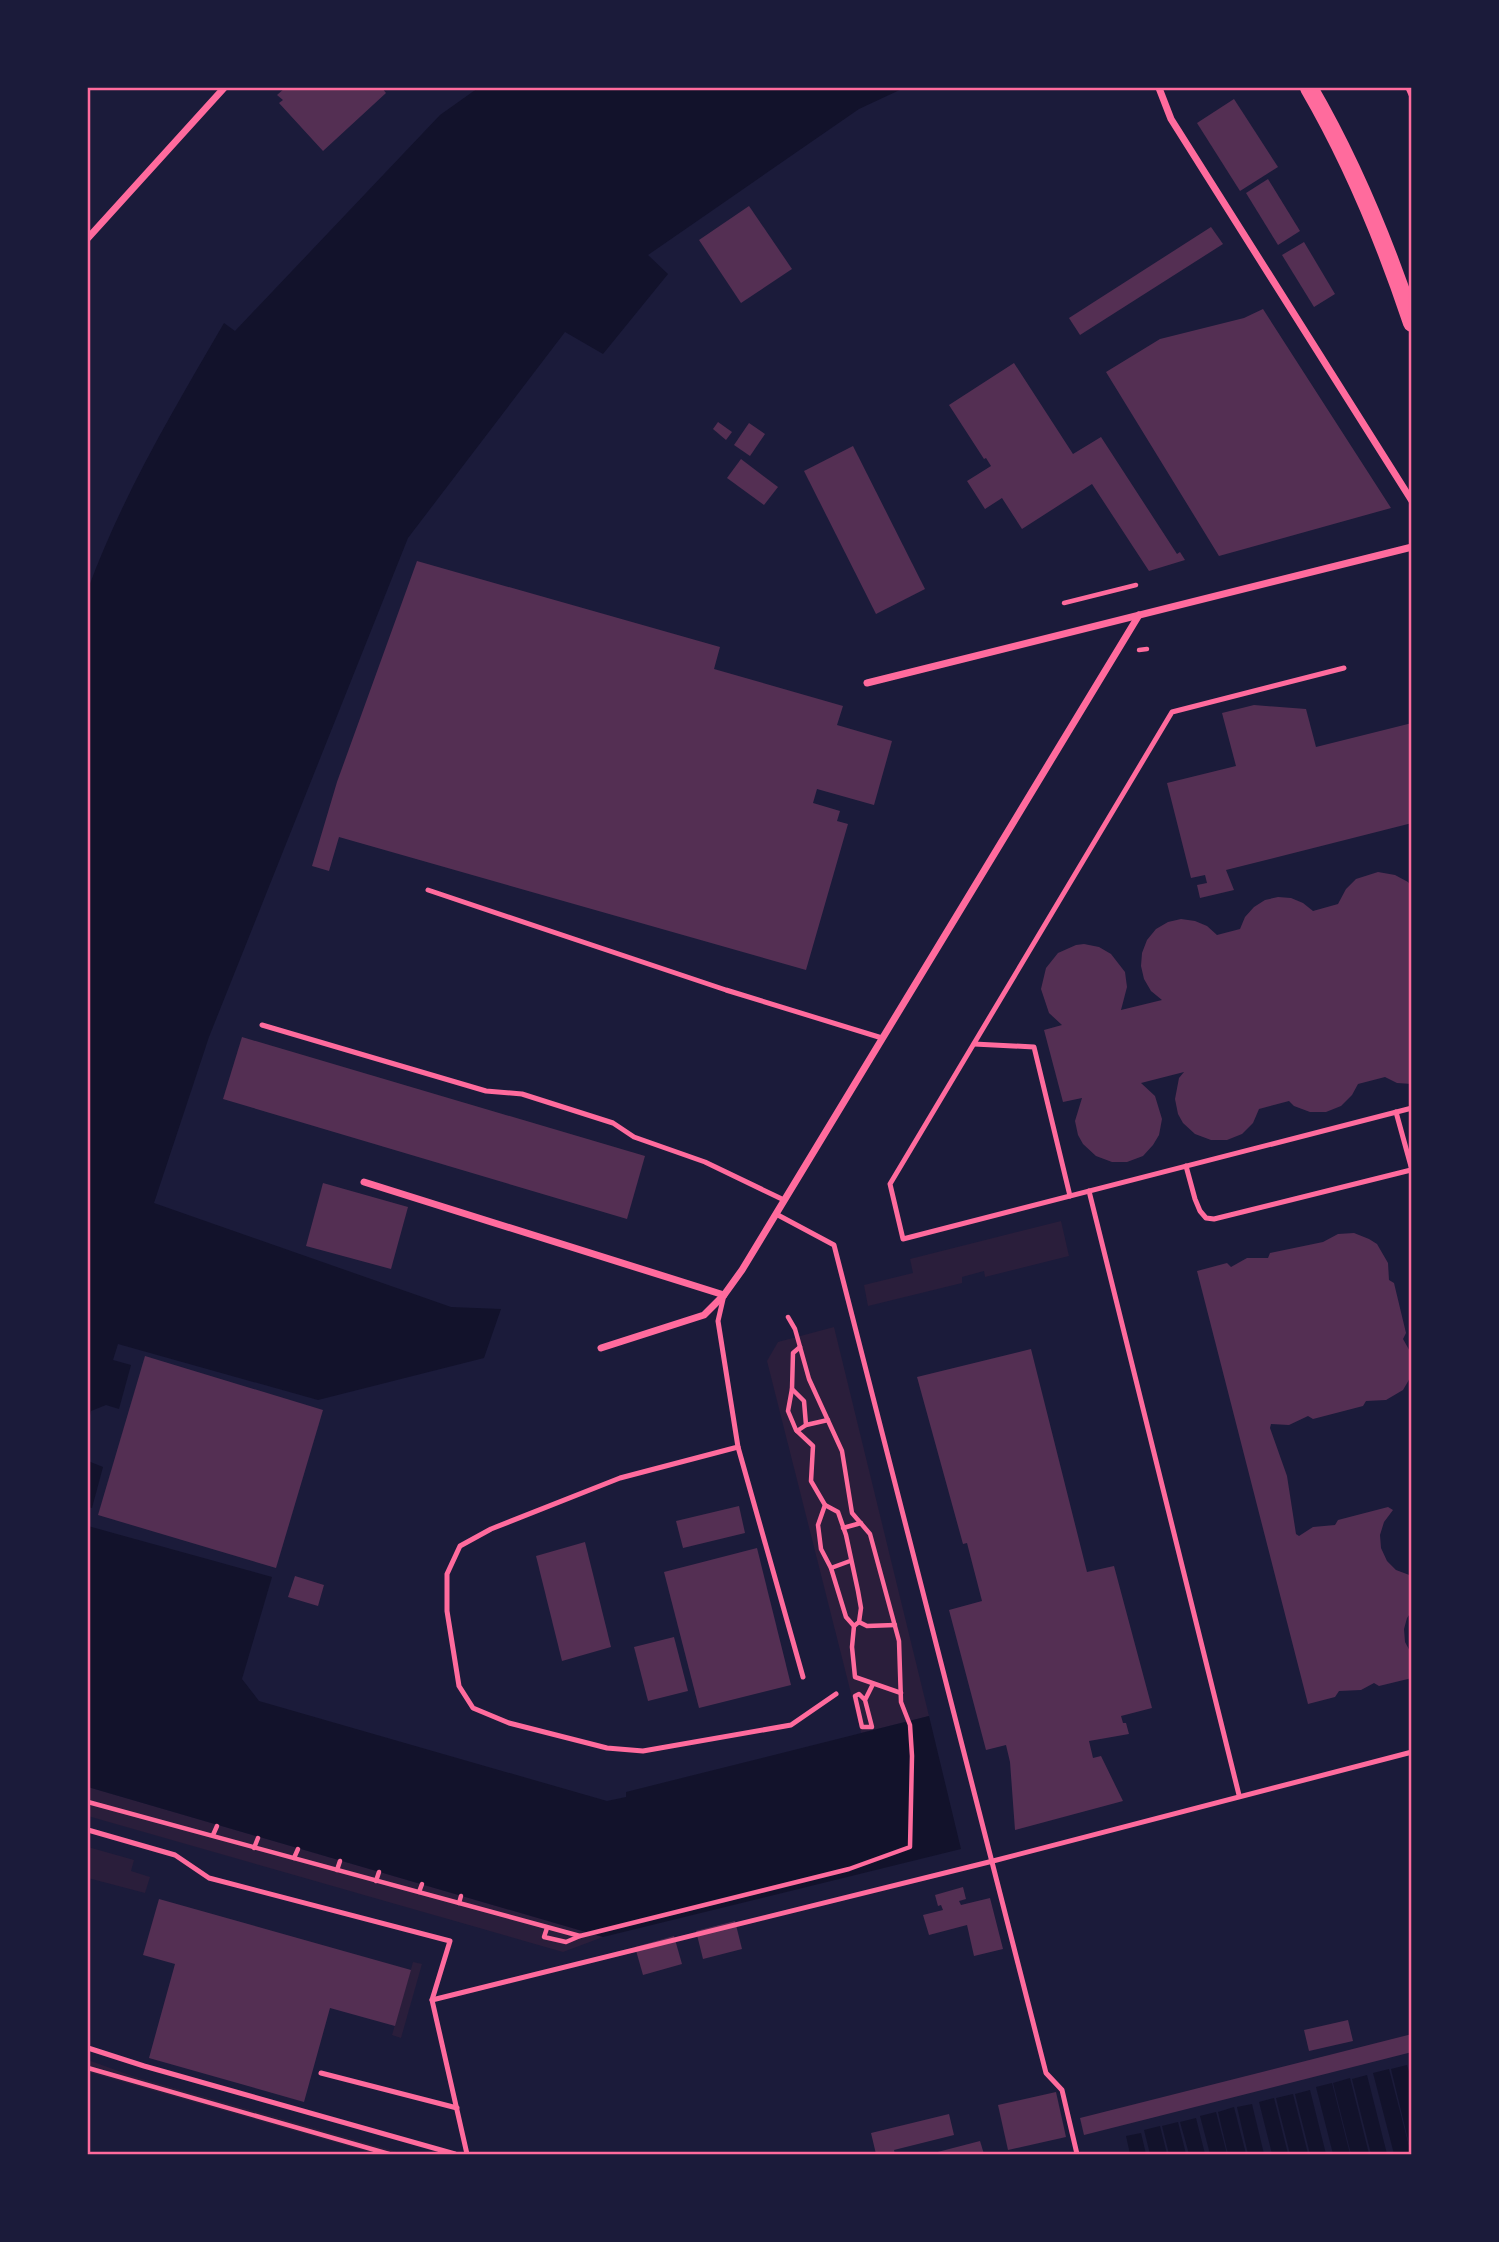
<svg xmlns="http://www.w3.org/2000/svg" width="1499" height="2242" font-family="'Golos Text',sans-serif">
<rect width="100%" height="100%" fill="#1b1b3a"/>
<!-- green -->
<g fill="#2a1e3b">
<path d="M1061 1221 1069 1256 985 1277 984 1271 962 1277V1283L868 1306 864 1285 913 1273 910 1259Z"/>
<path d="M834 1327 929 1716 861 1733 767 1361 778 1342Z"/>
<path d="M88 1787 603 1937 563 1952 88 1816Z"/>
<path d="M88 1847 134 1860 131 1871 150 1877 145 1893 88 1878Z"/>
<path d="M413 1962 422 1964 401 2038 392 2035Z"/>
<path d="M88 2060 135 2077 404 2154H376L88 2072Z"/>
</g>
<!-- water -->
<g fill="#12122b">
<path d="M478 88H904L859 109 648 255 668 274 603 354 565 332 408 538 209 1037 154 1203 451 1307 501 1309 484 1358 318 1400 118 1344 113 1360 131 1365 119 1409 106 1405 91 1411 88 1423V589C122 496 174 409 224 323L235 331 440 115Z"/>
<path d="M88 1461 103 1467 92 1508 88 1507Z"/>
<path d="M88 1526 272 1577 242 1679 259 1701 607 1801 626 1797V1792L929 1716 961 1849 603 1937 88 1787Z"/>
<path d="M1407 2065 1412 2081 1411 2152 1391 2069Z"/>
<path d="M1389 2069 1411 2154H1394L1373 2073Z"/>
<path d="M1367 2075 1387 2154H1371L1352 2079Z"/>
<path d="M1350 2078 1369 2154H1351L1333 2083Z"/>
<path d="M1332 2083 1350 2154H1333L1316 2087Z"/>
<path d="M1310 2090 1326 2154H1310L1295 2094Z"/>
<path d="M1293 2094 1308 2154H1290L1276 2098Z"/>
<path d="M1274 2098 1288 2154H1272L1259 2102Z"/>
<path d="M1252 2104 1264 2154H1248L1237 2107Z"/>
<path d="M1234 2107 1246 2154H1228L1218 2112Z"/>
<path d="M1216 2112 1227 2154H1210L1200 2116Z"/>
<path d="M1196 2118 1205 2154H1189L1180 2122Z"/>
<path d="M1178 2122 1186 2154H1169L1162 2126Z"/>
<path d="M1160 2126 1167 2154H1150L1144 2130Z"/>
<path d="M1141 2133 1146 2154H1130L1126 2136Z"/>
</g>
<!-- building -->
<g fill="#542f53">
<path d="M285 88H382L386 93 323 151 279 103 283 100 277 95Z"/>
<path d="M1234 99 1278 167 1240 191 1197 123Z"/>
<path d="M1268 179 1300 231 1278 245 1246 193Z"/>
<path d="M749 206 792 269 741 303 699 240Z"/>
<path d="M1211 227 1223 244 1080 335 1069 318Z"/>
<path d="M1304 242 1335 294 1314 307 1282 255Z"/>
<path d="M1263 309 1391 508 1219 556 1106 372 1160 339 1244 318Z"/>
<path d="M1014 363 1073 454 1101 437 1177 554 1180 552 1185 560 1149 571 1092 484 1022 529 1002 498 985 509 967 481 991 466 986 458 984 459 949 405Z"/>
<path d="M718 422 732 432 726 440 713 429Z"/>
<path d="M749 423 765 434 750 456 734 445Z"/>
<path d="M853 446 925 589 876 614 804 471Z"/>
<path d="M741 459 778 487 764 505 727 478Z"/>
<path d="M417 561 720 647 714 669 843 706 837 725 892 741 874 805 817 789 813 803 840 811 837 821 848 824 806 970 339 837 329 871 312 866 337 782Z"/>
<path d="M1254 705 1306 709 1316 747 1412 723V823L1226 870 1234 890 1200 898 1197 885 1207 883 1205 875 1191 878 1167 783 1236 766 1222 713Z"/>
<path d="M1378 872 1395 875 1408 882 1412 887V1084L1397 1083 1385 1077 1358 1084 1352 1095 1341 1106 1326 1112H1310L1294 1106 1289 1101 1259 1109 1253 1123 1242 1134 1227 1140H1211L1195 1134 1183 1123 1178 1114 1175 1099 1179 1078 1184 1072 1141 1083 1155 1096 1162 1119 1159 1135 1153 1145 1143 1156 1127 1162H1112L1096 1156 1083 1144 1078 1135 1075 1121 1082 1098 1063 1102 1044 1030 1062 1025 1049 1013 1041 989 1046 968 1058 953 1076 945 1084 944 1099 947 1111 954 1125 972 1127 987 1121 1010 1162 1000 1151 991 1144 979 1141 966 1142 953 1147 940 1156 929 1168 922 1181 919 1195 921 1207 926 1217 935 1240 929 1245 917 1254 907 1265 900 1278 897 1291 898 1303 903 1313 911 1338 904 1346 889 1356 879Z"/>
<path d="M242 1037 645 1156 627 1219 223 1099Z"/>
<path d="M323 1183 408 1207 391 1269 306 1246Z"/>
<path d="M1354 1233 1369 1239 1377 1244 1388 1263 1389 1280 1394 1283 1406 1333 1403 1339 1412 1355 1410 1378 1403 1390 1386 1400 1366 1401 1363 1406 1313 1419 1308 1416 1289 1425 1271 1424 1270 1428 1287 1476 1296 1534 1299 1536 1313 1527 1335 1525 1338 1520 1388 1507 1393 1510 1384 1522 1380 1535 1381 1548 1387 1561 1396 1570 1412 1576V1611L1407 1618 1404 1629 1405 1642 1412 1655V1678L1379 1686 1374 1683 1361 1690 1339 1691 1335 1697 1308 1704 1197 1271 1227 1263 1231 1267 1247 1258H1268L1270 1253 1323 1242 1338 1234Z"/>
<path d="M1031 1349 1087 1572 1114 1566 1152 1708 1121 1716 1123 1723H1126L1129 1734 1089 1741 1093 1758 1101 1756 1123 1801 1015 1830 1010 1762 1006 1745 986 1750 949 1610 982 1601 967 1543 963 1544 917 1377Z"/>
<path d="M145 1356 323 1410 276 1568 98 1515Z"/>
<path d="M739 1506 745 1533 683 1548 676 1521Z"/>
<path d="M585 1542 611 1647 562 1661 536 1556Z"/>
<path d="M757 1548 791 1685 699 1708 664 1572Z"/>
<path d="M295 1576 324 1585 318 1606 288 1597Z"/>
<path d="M674 1637 688 1691 648 1701 634 1647Z"/>
<path d="M963 1887 966 1899 959 1901 961 1905 990 1898 1003 1949 974 1956 967 1925 929 1935 923 1915 943 1910 941 1905 938 1906 935 1895Z"/>
<path d="M159 1899 411 1970 395 2026 330 2008 304 2102 149 2058 175 1964 143 1955Z"/>
<path d="M735 1921 742 1949 703 1959 696 1931Z"/>
<path d="M674 1936 682 1964 643 1975 635 1947Z"/>
<path d="M1348 2020 1353 2041 1309 2051 1304 2030Z"/>
<path d="M1412 2034V2052L1084 2135 1080 2118Z"/>
<path d="M1056 2092 1066 2137 1008 2150 998 2105Z"/>
<path d="M949 2114 954 2135 894 2150 895 2154H884V2152L876 2154 871 2133Z"/>
<path d="M980 2141 984 2154H930Z"/>
</g>
<g fill="none" stroke-linecap="round" stroke-linejoin="round">
<!-- path -->
<g stroke="#ff6b9d" stroke-width="4.5">
<path d="M1064 603 1136 585"/>
<path d="M1139 650 1147 649"/>
<path d="M800 1347 793 1353 792 1389 788 1411 796 1430 813 1446 811 1481 825 1505 818 1525 821 1549 831 1568 846 1617 854 1626 852 1647 855 1677 901 1693"/>
<path d="M792 1389 804 1401 806 1425 797 1431"/>
<path d="M806 1425 828 1420"/>
<path d="M825 1505 838 1512 846 1535 858 1591 861 1608 859 1622 854 1626"/>
<path d="M843 1528 861 1523"/>
<path d="M831 1568 850 1561"/>
<path d="M859 1622 867 1626 895 1625"/>
<path d="M865 1700 872 1727H862L855 1696 859 1694 865 1700 873 1684"/>
<path d="M88 1802 580 1936 849 1869 910 1847 912 1756 910 1725 901 1702 899 1641 870 1534 852 1513 842 1451 809 1379 795 1329 788 1317"/>
<path d="M213 1835 217 1826"/>
<path d="M254 1848 258 1838"/>
<path d="M294 1858 298 1849"/>
<path d="M337 1870 340 1861"/>
<path d="M376 1881 379 1872"/>
<path d="M419 1892 422 1884"/>
<path d="M459 1903 461 1896"/>
<path d="M547 1928 544 1937 566 1942 580 1936"/>
<path d="M88 2068 389 2154"/>
</g>
<!-- service -->
<g stroke="#ff6b9d" stroke-width="5">
<path d="M1408 88 1412 97"/>
<path d="M1344 668 1172 712 890 1184 903 1239 1412 1108"/>
<path d="M428 890 726 990 882 1038"/>
<path d="M262 1025 486 1091 522 1094 613 1123 634 1137 705 1162 784 1200"/>
<path d="M974 1044 1034 1047 1070 1196"/>
<path d="M1396 1112 1412 1170"/>
<path d="M1186 1166 1195 1199 1200 1211 1206 1218 1214 1219 1411 1170"/>
<path d="M1089 1191 1239 1795"/>
<path d="M776 1214 834 1245 1046 2073 1062 2090 1077 2154"/>
<path d="M724 1295 718 1321 738 1447 620 1478 491 1529 460 1546 447 1574V1611L459 1686 473 1708 509 1723 607 1748 643 1751 791 1725 836 1694"/>
<path d="M738 1447 803 1677"/>
<path d="M88 1830 175 1855 209 1878 450 1941 432 2000 467 2154"/>
<path d="M432 2000 993 1861 1412 1752"/>
<path d="M88 2048 144 2066 455 2154"/>
<path d="M321 2073 457 2108"/>
</g>
<!-- minor -->
<g stroke="#ff6b9d" stroke-width="7">
<path d="M1159 88 1171 119 1412 501"/>
<path d="M88 238 224 88"/>
<path d="M867 683 1412 547"/>
<path d="M364 1182 724 1295"/>
<path d="M601 1348 704 1315 724 1295 742 1270 1139 615"/>
</g>
<!-- primary -->
<path stroke="#ff6b9d" stroke-width="18" d="M1309 88C1352 162 1385 242 1412 323"/>
</g>
<!-- border -->
<rect width="1499" height="2242" fill="none" stroke="#1b1b3a" stroke-width="178"/>
<rect x="89" y="89" width="1321" height="2064" fill="none" stroke="#ff6b9d" stroke-width="2.5"/>
</svg>
